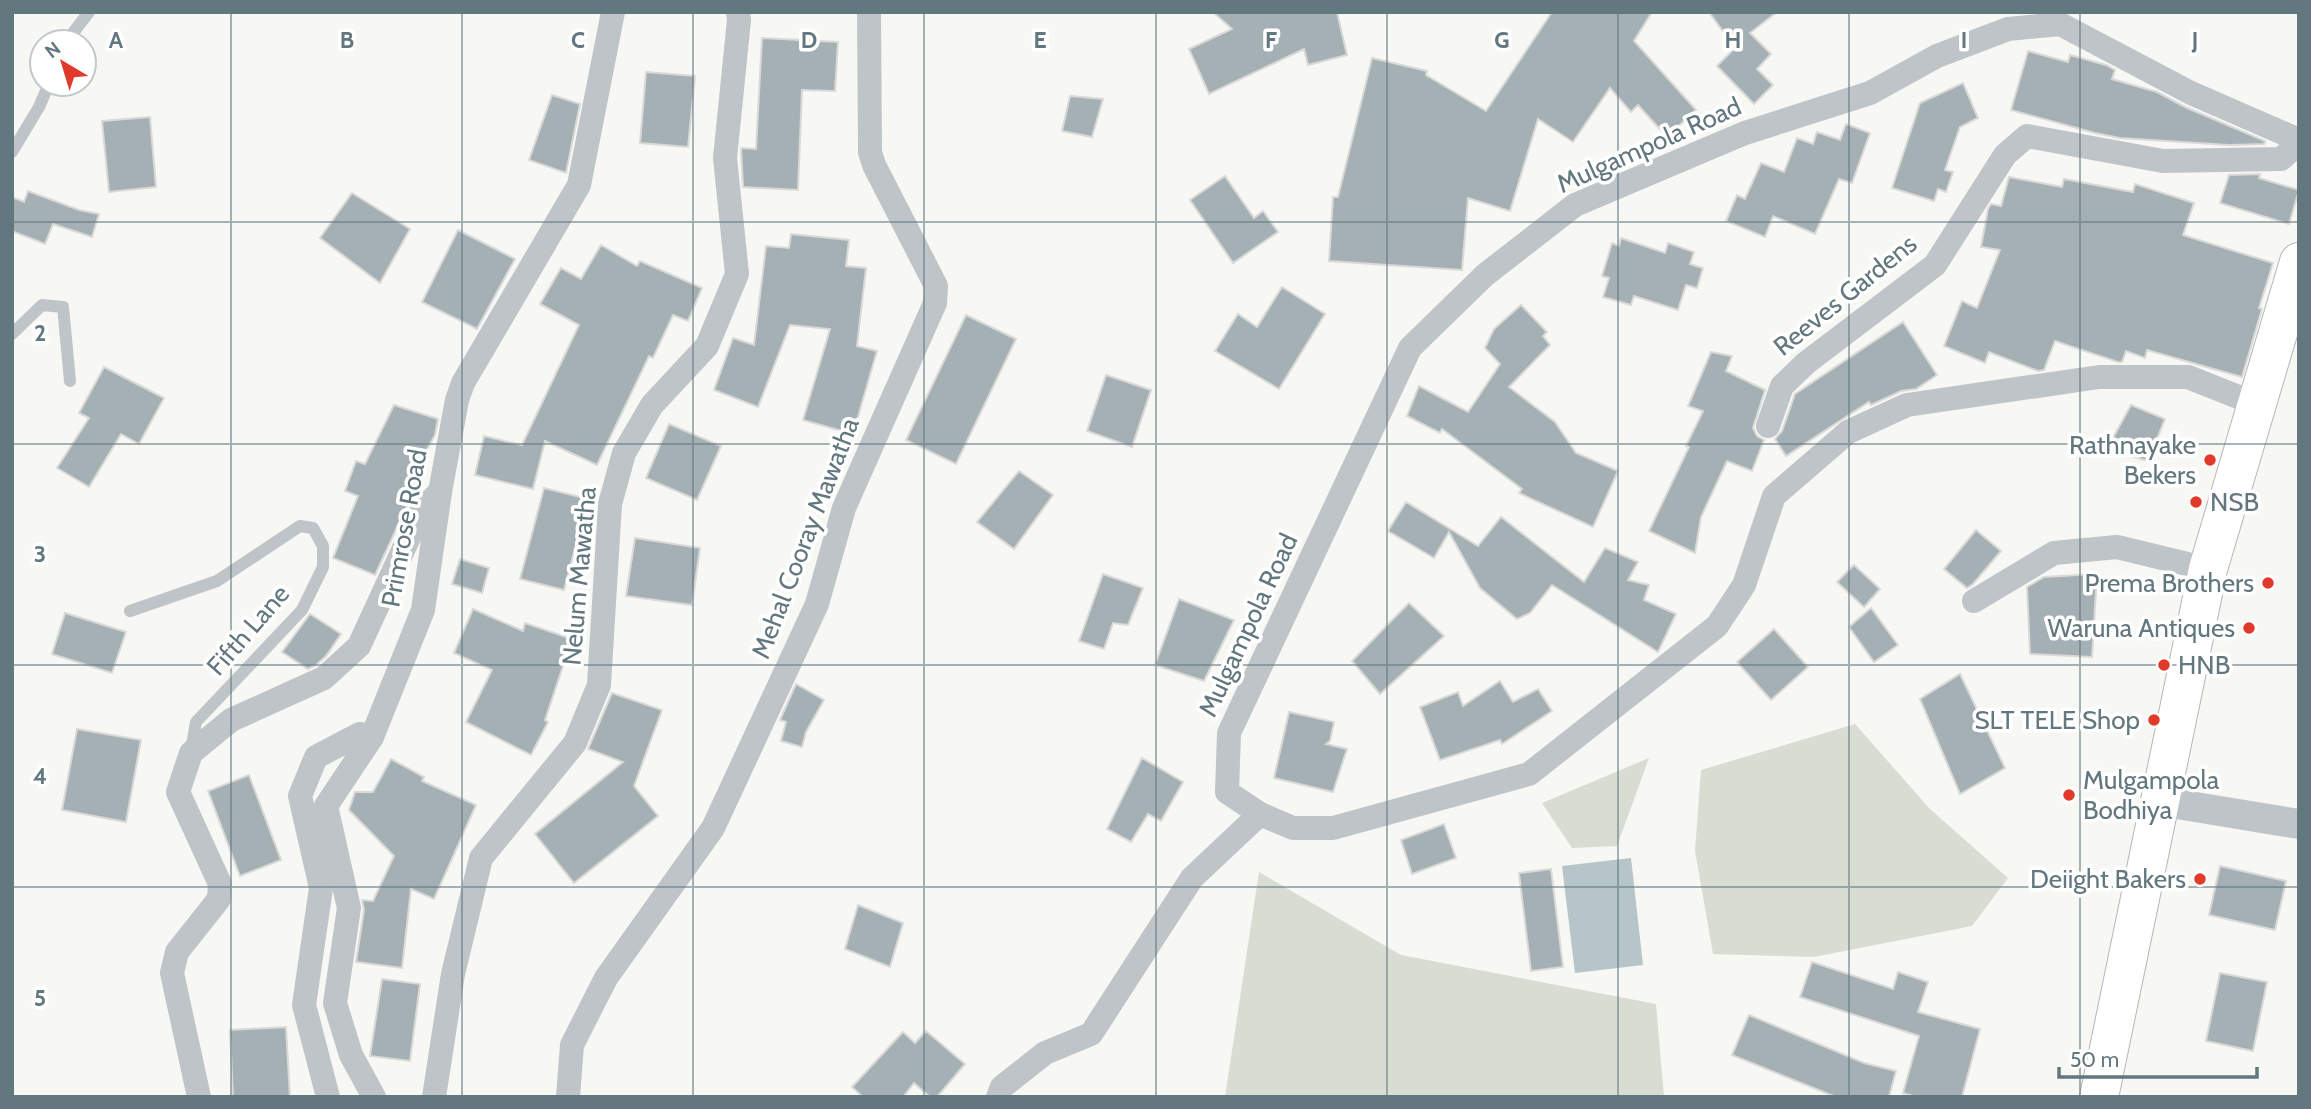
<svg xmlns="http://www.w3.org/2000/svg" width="2311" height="1109" font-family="Cabin,sans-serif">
<rect width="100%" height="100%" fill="#f7f7f4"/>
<!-- green -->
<g fill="#d8dcd3">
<path d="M1855 724 1930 809 2008 878 1972 926 1814 957 1713 954 1695 851 1701 770Z"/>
<path d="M1649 758 1617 846 1572 848 1542 803Z"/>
<path d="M1259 872 1401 955 1656 1004 1664 1097H1225Z"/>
</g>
<!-- water -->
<path fill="#b6c5c7" d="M1631 858 1643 965 1575 973 1562 866Z"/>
<!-- building -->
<g fill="#a5b0b4" stroke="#d9d9d7" stroke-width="2">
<path d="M1213 12H1337L1347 55 1308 65 1304 49 1209 94 1189 49 1232 29Z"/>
<path d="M1552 12H1652L1634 41 1696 110 1667 137 1638 105 1631 112 1610 88 1573 142 1538 119 1510 211 1468 198 1462 270 1329 261 1333 197H1338L1372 58 1427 71 1426 75 1486 111Z"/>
<path d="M1709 12H1777L1750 33 1771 54 1757 69 1773 85 1754 104 1717 66 1735 48Z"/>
<path d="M762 38 838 42 835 91 802 90 798 190 743 187 741 148 756 149Z"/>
<path d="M2028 51 2068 62 2070 55 2106 65 2115 70 2112 79 2157 92 2185 107 2265 141 2264 144 2229 145 2120 138 2095 133 2011 110Z"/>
<path d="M646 72 695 76 688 147 640 143Z"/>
<path d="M1963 83 1978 118 1960 127 1945 170 1953 172 1946 192 1938 189 1934 201 1892 188 1920 103Z"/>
<path d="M552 95 580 104 566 173 529 160Z"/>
<path d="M1070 96 1103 99 1092 137 1062 131Z"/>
<path d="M150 117 156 187 109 192 102 121Z"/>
<path d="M1846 124 1870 133 1852 183 1839 179 1815 234 1773 216 1765 237 1726 221 1737 195 1745 199 1761 163 1784 172 1797 138 1813 144 1817 132 1840 140Z"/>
<path d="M2260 174 2259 178 2299 190 2289 224 2220 203 2229 175Z"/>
<path d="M1225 176 1254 218 1263 211 1278 232 1233 263 1190 200Z"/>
<path d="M2009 177 2062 187 2064 179 2133 192 2135 184 2194 203 2183 235 2273 263 2259 308 2262 309 2242 377 2147 350 2145 358 2126 351 2122 362H2118L2055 341 2044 370 2038 371 1989 352 1985 363 1944 346 1962 301 1977 308 2000 250 1981 247 1988 209 1991 204 2001 206Z"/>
<path d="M28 191 79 210 99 214 92 237 53 224 45 244 12 231V197L24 202Z"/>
<path d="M352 193 410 229 380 283 320 238Z"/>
<path d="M458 230 515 259 477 329 422 302Z"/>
<path d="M791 234 849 240 846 266 866 268 857 346 877 351 853 434 803 420 830 329 790 325 758 407 714 390 733 338 754 345 766 246 789 248Z"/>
<path d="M1621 238 1665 253 1668 243 1694 252 1690 264 1703 268 1697 288 1686 285 1678 310 1634 296 1631 305 1603 297 1609 278 1602 276 1612 243 1619 246Z"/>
<path d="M601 245 637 266 640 261 702 288 688 321 673 315 653 358 649 356 597 465 545 441 533 489 475 475 484 436 522 445 579 325 540 304 561 268 581 279Z"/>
<path d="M1282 287 1325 314 1279 389 1215 351 1238 314 1257 327Z"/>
<path d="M1521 305 1547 332 1543 336 1550 345 1509 387 1555 422 1576 453 1618 471 1593 527 1519 493 1522 489 1442 429 1440 433 1407 416 1419 386 1468 412 1500 364 1485 348 1494 329Z"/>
<path d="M966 315 1016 339 956 464 906 440Z"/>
<path d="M1903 322 1937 375 1916 389 1901 391 1871 405 1869 402 1786 456 1775 439 1782 431 1795 394Z"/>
<path d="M1711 352 1732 356 1726 371 1765 390 1753 428 1757 436 1764 440 1752 471 1727 461 1701 517 1695 553 1649 531 1689 447 1686 446 1703 411 1688 406Z"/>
<path d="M104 367 164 398 139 444 121 434 89 487 57 468 89 418 79 413Z"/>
<path d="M1106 375 1151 390 1132 447 1087 431Z"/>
<path d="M394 405 438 419 435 435 410 480 415 482 406 508 375 575 333 558 358 496 345 491 356 461 365 464Z"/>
<path d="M2131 405 2165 419 2148 461 2107 449Z"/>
<path d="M669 424 721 446 697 500 646 478Z"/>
<path d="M1019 471 1053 495 1014 549 977 522Z"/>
<path d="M544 488 588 499 564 590 520 579Z"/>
<path d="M1406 502 1478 546 1501 517 1584 582 1605 548 1638 562 1628 580 1649 585 1644 600 1676 614 1658 652 1552 585 1530 613 1517 619 1480 588 1449 532 1434 558 1388 531Z"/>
<path d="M1976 530 2001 551 1973 584 1967 588 1944 569Z"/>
<path d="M635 538 700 548 692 605 626 596Z"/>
<path d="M460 559 489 568 482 593 452 584Z"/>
<path d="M1854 565 1880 589 1864 607 1837 582Z"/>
<path d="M1103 574 1143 588 1128 625 1113 623 1104 649 1079 641Z"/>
<path d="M2097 574 2092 657 2030 654 2027 587 2044 577Z"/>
<path d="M1179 599 1234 620 1204 681 1155 665Z"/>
<path d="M1409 603 1444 636 1380 694 1352 661Z"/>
<path d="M1871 608 1898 645 1874 662 1849 627Z"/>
<path d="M473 609 523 631 525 623 572 639 545 720 548 722 531 755 466 722 492 670 454 653Z"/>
<path d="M65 613 126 632 112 673 52 654Z"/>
<path d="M310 614 341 634 326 656 316 665 308 669 282 652Z"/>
<path d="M1774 629 1808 667 1771 700 1737 662Z"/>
<path d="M1960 674 2005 768 1960 794 1920 699Z"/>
<path d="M1500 681 1513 702 1538 689 1552 711 1502 744 1500 740 1440 760 1420 707 1458 692 1463 706Z"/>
<path d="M796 684 824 700 806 732 802 747 781 741 786 722 780 720Z"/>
<path d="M612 693 662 710 634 786 658 816 574 883 535 834 623 762 588 749Z"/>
<path d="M1289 712 1334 722 1330 741 1326 744 1347 749 1333 792 1274 778Z"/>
<path d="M77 729 141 740 126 822 62 810Z"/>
<path d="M1142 758 1183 782 1161 821 1148 814 1131 842 1107 829Z"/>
<path d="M391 759 424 777 422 781 476 805 434 899 411 889 402 968 356 962 364 910 362 900 373 901 394 856 349 810 355 792H373Z"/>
<path d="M249 775 281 860 240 876 208 791Z"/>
<path d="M1444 824 1456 858 1412 874 1401 840Z"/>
<path d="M2220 866 2286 881 2275 930 2209 915Z"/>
<path d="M1551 869 1563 967 1531 971 1519 873Z"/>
<path d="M858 905 903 923 890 967 845 949Z"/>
<path d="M1812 962 1893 989 1898 972 1928 982 1918 1012 1980 1029 1962 1097H1917L1903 1093 1919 1036 1800 997Z"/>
<path d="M2220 973 2267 982 2253 1051 2206 1041Z"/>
<path d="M382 979 420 984 410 1061 370 1056Z"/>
<path d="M1749 1015 1864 1063 1896 1071 1889 1097H1836L1732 1055Z"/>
<path d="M286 1027 290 1097H233L230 1030Z"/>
<path d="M926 1031 965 1064 937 1097H930L914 1083 903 1097H863L852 1087 903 1032 915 1043Z"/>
</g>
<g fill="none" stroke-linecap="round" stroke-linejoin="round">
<defs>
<path id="trunk" d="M2099 1097 2208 569 2299 262"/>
</defs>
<!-- trunk casing -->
<use href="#trunk" stroke="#b2b7ba" stroke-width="40"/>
<!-- service -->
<g stroke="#bec4c7" stroke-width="12">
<path d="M66 42 89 12"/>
<path d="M12 152 39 107 49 84"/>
<path d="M12 334 42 305 63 307 70 381"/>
<path d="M130 611 217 581 300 526 313 528 323 546V567L302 610 196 722 191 751"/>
</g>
<!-- minor -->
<g stroke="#bec4c7" stroke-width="24">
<path d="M2256 404 2188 377H2099L1907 405 1848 432 1774 496 1744 585 1717 626 1529 774 1333 828H1293L1260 814 1227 792 1229 733 1410 348 1485 275 1575 205 1745 133 1870 93 1937 56 2008 29 2060 24 2191 93 2299 140"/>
<path d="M1768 426 1782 386 1806 363 1935 265 2005 155 2027 136 2163 161 2281 159 2299 143"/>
<path d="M1974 601 2054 553 2117 547 2208 569"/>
<path d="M199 1097 172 973 177 952 219 899 220 884 178 792 191 753 231 720 324 678 359 646 422 509 440 492"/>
<path d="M328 1097 304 1005 321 888 300 796 316 757 360 734 372 737"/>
<path d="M374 1097 351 1055 335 1003 349 908 326 806 372 737 423 610 440 492 457 400 463 383 579 185 613 12"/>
<path d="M434 1097 453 974 481 858 575 743 599 685 610 504 624 453 652 405 707 346 737 274 725 158 739 20 738 12"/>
<path d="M568 1097 572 1045 606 978 713 828 817 604 844 508 935 303 936 286 874 165 870 152 869 12"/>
<path d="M998 1097 1002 1087 1045 1053 1091 1034 1192 878 1260 814"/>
</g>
<!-- tertiary -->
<path stroke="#bec4c7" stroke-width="30" d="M2159 801 2299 824"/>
<!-- trunk -->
<use href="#trunk" stroke="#fff" stroke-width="38"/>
</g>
<!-- grid -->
<path fill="none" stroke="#63777f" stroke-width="2" stroke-opacity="0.55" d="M231 12V1097M462 12V1097M693 12V1097M924 12V1097M1156 12V1097M1387 12V1097M1618 12V1097M1849 12V1097M2080 12V1097M12 222H2299M12 444H2299M12 665H2299M12 887H2299"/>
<!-- markers -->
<g fill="#e23a2a" stroke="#fff" stroke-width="2.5">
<circle cx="2210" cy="460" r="7"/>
<circle cx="2196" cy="502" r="7"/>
<circle cx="2268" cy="583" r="7"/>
<circle cx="2249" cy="628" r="7"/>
<circle cx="2164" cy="665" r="7"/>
<circle cx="2154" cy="720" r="7"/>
<circle cx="2069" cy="795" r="7"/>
<circle cx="2200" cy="879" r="7"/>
</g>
<g text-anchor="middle" stroke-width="7" stroke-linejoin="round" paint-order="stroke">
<!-- street labels -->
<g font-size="26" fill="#63777f" stroke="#fff">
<text transform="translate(1649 145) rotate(-24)" y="9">Mulgampola Road</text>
<text transform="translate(1845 295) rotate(-39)" y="9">Reeves Gardens</text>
<text transform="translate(404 528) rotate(-80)" y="9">Primrose Road</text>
<text transform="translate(805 538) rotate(-69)" y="9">Mehal Cooray Mawatha</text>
<text transform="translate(579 576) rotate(-85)" y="9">Nelum Mawatha</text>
<text transform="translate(1248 625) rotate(-65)" y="9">Mulgampola Road</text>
<text transform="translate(248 630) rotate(-49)" y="9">Fifth Lane</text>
</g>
<!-- poi labels -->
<g font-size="26" fill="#63777f" stroke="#fff" text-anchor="end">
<text x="2196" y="454">Rathnayake<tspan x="2196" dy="30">Bekers</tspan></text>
<text x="2210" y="511" text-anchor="start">NSB</text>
<text x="2254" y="592">Prema Brothers</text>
<text x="2235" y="637">Waruna Antiques</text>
<text x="2178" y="674" text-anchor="start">HNB</text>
<text x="2140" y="729">SLT TELE Shop</text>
<text x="2083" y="789" text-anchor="start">Mulgampola<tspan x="2083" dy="30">Bodhiya</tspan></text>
<text x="2186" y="888">Deiight Bakers</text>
</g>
</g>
<g font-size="23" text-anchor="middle" font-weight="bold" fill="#63777f" stroke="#fff" stroke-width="7" stroke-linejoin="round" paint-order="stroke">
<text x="116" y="48">A</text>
<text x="347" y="48">B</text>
<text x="578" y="48">C</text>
<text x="809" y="48">D</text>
<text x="1040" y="48">E</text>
<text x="1271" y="48">F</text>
<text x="1502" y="48">G</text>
<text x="1733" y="48">H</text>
<text x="1964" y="48">I</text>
<text x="2195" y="48">J</text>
<text x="40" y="341">2</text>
<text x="40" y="562">3</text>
<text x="40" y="784">4</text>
<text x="40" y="1006">5</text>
</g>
<!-- border -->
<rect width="2311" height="1109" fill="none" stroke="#63777f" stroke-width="28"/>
<!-- north arrow -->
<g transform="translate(63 63) rotate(322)"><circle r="33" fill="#ffffff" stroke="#c1c9cc" stroke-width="2"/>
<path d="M0-5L12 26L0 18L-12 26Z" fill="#e23a2a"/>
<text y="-10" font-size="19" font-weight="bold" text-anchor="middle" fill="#63777f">N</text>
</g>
<!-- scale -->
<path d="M2059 1067v10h198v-10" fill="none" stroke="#63777f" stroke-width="3.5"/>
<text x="2070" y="1067" font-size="21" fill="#63777f" stroke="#ffffff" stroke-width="5" paint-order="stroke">50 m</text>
</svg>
